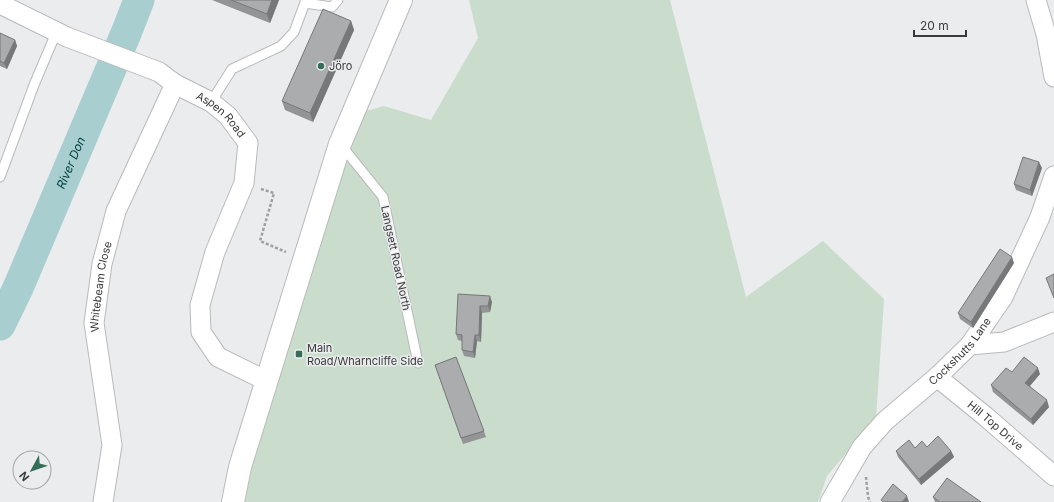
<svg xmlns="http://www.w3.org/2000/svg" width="1054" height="502" font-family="Inter,sans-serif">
<rect width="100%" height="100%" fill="#eaecee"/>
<!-- green -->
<path fill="#cadccb" d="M469 0H670L746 297 823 241 884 299 876 418 827 476 818 502H245L252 466 359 113 384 106 431 120 478 38Z"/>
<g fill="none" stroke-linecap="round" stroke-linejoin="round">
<!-- river -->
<path stroke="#a8ced0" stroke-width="31" id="s1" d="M0 325 18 288 127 31 139 0"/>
<defs>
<g id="service">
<path d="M305 3 332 7 338 0"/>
<path d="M211 102 232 69 281 46 294 32 306 0"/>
<path d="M341 145 383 197 418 363"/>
<path d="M0 177 34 85 56 33"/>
</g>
<g id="minor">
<path d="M1036 0 1046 34 1054 77"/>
<path id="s2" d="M0 4 67 37 159 72 175 84 211 102 228 116 248 143 244 183 215 252 200 305 201 332 218 357 267 381"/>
<path d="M970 345 1004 342 1054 322"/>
<path id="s3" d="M937 377 985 416 1054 476"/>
<path id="s4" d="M103 502 112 445 94 323 102 264 116 211 175 84"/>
<path id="s5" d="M830 502 862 447 885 421 937 377 970 345 1003 297 1040 217 1054 176"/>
</g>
<path id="primary" d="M233 502 240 467 340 144 401 0"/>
</defs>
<!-- service casing -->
<use href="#service" stroke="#b9babc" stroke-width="11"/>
<!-- minor casing -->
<use href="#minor" stroke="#b9babc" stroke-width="21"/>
<!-- primary casing -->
<use href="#primary" stroke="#b9babc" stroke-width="24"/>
<!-- path -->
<g stroke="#9e9fa0" stroke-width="2.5" stroke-dasharray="3 2" stroke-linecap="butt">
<path d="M261 189 274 193 260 241 286 252"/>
<path d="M866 477 868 497 870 502"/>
</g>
<!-- service -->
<use href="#service" stroke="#fff" stroke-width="9"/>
<!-- minor -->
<use href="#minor" stroke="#fff" stroke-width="19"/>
<!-- primary -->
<use href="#primary" stroke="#fff" stroke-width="22"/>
</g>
<!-- wall -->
<g fill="#929495">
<path d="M212 0H279L270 23Z"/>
<path d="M351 21 354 30 313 122 285 110 282 101Z"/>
<path d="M0 33 15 40 17 46 7 69 0 66Z"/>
<path d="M1042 168 1032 196 1016 190 1014 184Z"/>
<path d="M1014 263 973 328 960 319 958 313Z"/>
<path d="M458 294 492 302 490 312 482 313 481 342 477 341 475 358 464 356 462 350V341L458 340 456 334Z"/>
<path d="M456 357 486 437 463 444 435 365Z"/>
<path d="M1040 374 1030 386 1049 407 1033 425 993 392 991 385Z"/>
<path d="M927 447 951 451 954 457 921 485 898 457 896 451 915 448Z"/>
<path d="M933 497 981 502H935Z"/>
</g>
<!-- shaded-wall -->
<g fill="#777879">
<path d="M272 0H279L270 23 267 14Z"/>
<path d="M351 21 354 30 313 122 310 113Z"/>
<path d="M15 40 17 46 7 69 4 63Z"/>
<path d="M1039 162 1042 168 1032 196 1030 190Z"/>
<path d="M1012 257 1014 263 973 328 971 322Z"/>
<path d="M490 296 492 302 490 312 488 306Z"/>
<path d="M480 306 482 313 481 342 479 335Z"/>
<path d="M475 335 477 341 475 358 473 352Z"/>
<path d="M1038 368 1040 374 1027 389 1025 383Z"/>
<path d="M1047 400 1049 407 1033 425 1031 419Z"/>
<path d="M951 451 954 457 921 485 919 479Z"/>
<path d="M907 496 909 502H902Z"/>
</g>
<!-- building -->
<g fill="#aaacad" stroke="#777879">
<path d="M231 0H272L267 14Z"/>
<path d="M323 9 351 21 310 113 282 101Z"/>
<path d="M0 33 15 40 4 63 0 61Z"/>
<path d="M1023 157 1039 162 1030 190 1014 184Z"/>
<path d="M1000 249 1012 257 971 322 958 313Z"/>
<path d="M1054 274V298L1046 278Z"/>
<path d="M458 294 490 296 488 306H480L479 335H475L473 352 462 350V335L456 334Z"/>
<path d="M456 357 484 431 461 438 435 365Z"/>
<path d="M1024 357 1038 368 1025 383 1047 400 1031 419 991 385 1006 368 1012 372Z"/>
<path d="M938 436 951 451 919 479 896 451 909 440 915 448 922 441 927 447Z"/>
<path d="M947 478 981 502H940L933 497Z"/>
<path d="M893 484 907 496 902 502H883L881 500Z"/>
</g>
<!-- markers -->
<g fill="#346e57" stroke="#eaecee" stroke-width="1.5">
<circle cx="321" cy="66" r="4"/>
<rect x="295" y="350" width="8" height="8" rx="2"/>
</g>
<g text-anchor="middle" stroke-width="3" stroke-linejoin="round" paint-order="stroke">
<!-- poi labels -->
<g font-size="11" fill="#3a3a3b" stroke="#eaecee" text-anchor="start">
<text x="329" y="70">Jöro</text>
<text x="307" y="352">Main<tspan x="307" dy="13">Road/Wharncliffe Side</tspan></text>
</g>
<!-- street labels -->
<g font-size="11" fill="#3a3a3b" stroke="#eaecee">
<text dy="4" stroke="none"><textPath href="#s2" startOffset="249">Aspen Road</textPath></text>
<text transform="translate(396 258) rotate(78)" y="4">Langsett Road North</text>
<text dy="4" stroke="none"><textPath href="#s4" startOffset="218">Whitebeam Close</textPath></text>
<text dy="4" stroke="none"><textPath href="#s5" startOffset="201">Cockshutts Lane</textPath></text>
<text dy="4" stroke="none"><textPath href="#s3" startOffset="76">Hill Top Drive</textPath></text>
</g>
<!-- water labels -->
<g font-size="12" font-style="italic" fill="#003e41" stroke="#eaecee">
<text dy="4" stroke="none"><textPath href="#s1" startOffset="177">River Don</textPath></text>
</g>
</g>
<!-- north arrow -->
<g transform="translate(32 470) rotate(230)"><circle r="19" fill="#eaecee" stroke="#a4a5a6"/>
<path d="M0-3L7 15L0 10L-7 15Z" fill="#346e57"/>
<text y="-6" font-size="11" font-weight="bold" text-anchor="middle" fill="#3a3a3b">N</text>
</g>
<!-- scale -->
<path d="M914 30v6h52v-6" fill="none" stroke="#3a3a3b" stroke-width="2"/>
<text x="920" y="30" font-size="12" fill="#3a3a3b" stroke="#eaecee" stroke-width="3" paint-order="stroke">20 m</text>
</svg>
